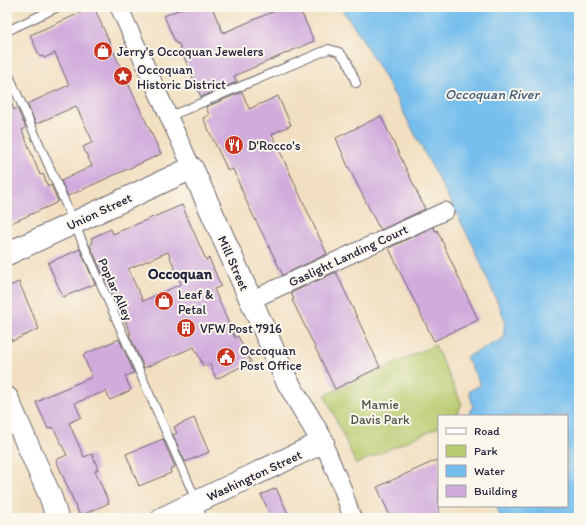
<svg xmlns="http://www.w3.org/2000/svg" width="586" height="525" font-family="Itim,sans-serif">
<rect width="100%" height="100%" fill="#fbf7ec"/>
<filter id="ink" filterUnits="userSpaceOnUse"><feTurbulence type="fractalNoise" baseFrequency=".025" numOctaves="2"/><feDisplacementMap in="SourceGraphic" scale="8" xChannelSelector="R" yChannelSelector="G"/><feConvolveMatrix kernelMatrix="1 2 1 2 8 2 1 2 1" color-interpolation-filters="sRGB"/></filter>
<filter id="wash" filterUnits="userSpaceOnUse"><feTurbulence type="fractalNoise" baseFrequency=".012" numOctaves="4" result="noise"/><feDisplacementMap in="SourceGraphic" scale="16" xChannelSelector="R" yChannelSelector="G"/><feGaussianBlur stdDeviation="0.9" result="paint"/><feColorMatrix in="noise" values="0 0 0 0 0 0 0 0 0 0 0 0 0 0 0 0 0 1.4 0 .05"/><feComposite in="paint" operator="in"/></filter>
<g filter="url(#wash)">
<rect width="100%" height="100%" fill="#f2dfc1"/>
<!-- green -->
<path fill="#b8cb6e" stroke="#6d7654" d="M435 345 462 404 456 416H439V427L356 464 325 395Z"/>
<!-- water -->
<path fill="#74beed" stroke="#4b7094" d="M340 7H579V518H501L496 506H567V416H469L473 406 469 391 481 385 466 357 503 339 505 320 474 247 395 96 358 32Z"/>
<g id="blocks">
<!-- building -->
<g fill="#d0abdc" fill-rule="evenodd">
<path d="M94 7 120 66 161 154 68 196 61 181 92 166 83 147 93 142 76 106 36 124 27 104 69 85 55 53 44 58 43 56 40 57 30 35Z"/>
<path d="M185 7H212L223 33 284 7H299L314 41 234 76 237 82 201 97 178 43 176 44 164 16Z"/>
<path d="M242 92 249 109 278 96 291 125 272 134 327 254 283 275 248 205 233 169 228 171 203 118 209 115 206 107Z"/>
<path d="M7 94H8L14 110 17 108 26 128 22 130 40 175 43 174 48 187 51 185 58 201 56 202V203L7 225Z"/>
<path d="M381 116 425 209 381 230 379 226H378L347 164 336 138Z"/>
<path d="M182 205 206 260 209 258 221 286 214 289 235 338 238 336 251 362 216 379 210 364 204 367 194 347 144 368 129 334H131L106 279H105L90 245 93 243 91 238 111 229 113 234ZM168 252 181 284 143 301 128 269Z"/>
<path d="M433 227 435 231 437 230 478 320 434 341 400 272 389 248Z"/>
<path d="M80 249 95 284 63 297 48 263Z"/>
<path d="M336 272 380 367 335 389 301 318 292 300 294 299 291 293Z"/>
<path d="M19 282 39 329 12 341 7 330V287Z"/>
<path d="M119 339 134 373 125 376 131 390 110 400 106 391 75 403 81 417 69 423 84 457 92 454 98 469 95 471 109 503 80 516 56 460 67 455 53 427 48 429 36 402 42 400V398L92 377 83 355Z"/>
<path d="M194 418 209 452 185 462 173 435 177 433 174 427Z"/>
<path d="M163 439 175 467 170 469 171 473 139 486 126 454Z"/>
<path d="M439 459V518H391L377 487Z"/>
<path d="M276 488 290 518H272L261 495Z"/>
</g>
</g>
</g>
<g filter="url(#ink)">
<use href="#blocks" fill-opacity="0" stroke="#6b646a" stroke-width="1"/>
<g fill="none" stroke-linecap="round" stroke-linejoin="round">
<defs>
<g id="lane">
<path d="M7 31 58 7"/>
<path d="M7 71 197 502 202 518"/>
<path d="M168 117 329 49 339 52 347 61 356 83"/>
</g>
<g id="street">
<path d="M119 7 192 168"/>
<path d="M251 300 445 211"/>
<path d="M323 442 343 490 352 518"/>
</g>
<g id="secondary">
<path d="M7 254 192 168 287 381 323 442 163 518"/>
<path d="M7 398 51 498 57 518"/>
</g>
</defs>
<!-- lane casing -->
<use href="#lane" stroke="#6b646a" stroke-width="10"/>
<!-- street casing -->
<use href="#street" stroke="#6b646a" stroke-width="19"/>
<!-- secondary casing -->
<use href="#secondary" stroke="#6b646a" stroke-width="24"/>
<!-- lane -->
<use href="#lane" stroke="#fff" stroke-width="8"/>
<!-- street -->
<use href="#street" stroke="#fff" stroke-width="17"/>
<!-- secondary -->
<use href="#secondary" stroke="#fff" stroke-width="22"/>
</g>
</g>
<!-- icons -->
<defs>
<symbol id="shop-disc" viewBox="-11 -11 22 22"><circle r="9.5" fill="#c8321e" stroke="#fbf7ec"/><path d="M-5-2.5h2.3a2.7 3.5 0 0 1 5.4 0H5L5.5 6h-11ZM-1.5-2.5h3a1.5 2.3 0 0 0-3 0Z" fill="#fff"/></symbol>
<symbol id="sight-disc" viewBox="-11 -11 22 22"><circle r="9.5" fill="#c8321e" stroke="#fbf7ec"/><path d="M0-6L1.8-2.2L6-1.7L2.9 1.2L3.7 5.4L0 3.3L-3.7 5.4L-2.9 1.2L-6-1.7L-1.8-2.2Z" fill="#fff"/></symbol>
<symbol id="restaurant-disc" viewBox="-11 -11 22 22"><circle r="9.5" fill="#c8321e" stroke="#fbf7ec"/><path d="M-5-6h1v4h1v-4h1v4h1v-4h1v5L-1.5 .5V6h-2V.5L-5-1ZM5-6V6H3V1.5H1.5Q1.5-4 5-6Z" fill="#fff"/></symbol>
<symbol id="building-disc" viewBox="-11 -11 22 22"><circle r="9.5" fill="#c8321e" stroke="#fbf7ec"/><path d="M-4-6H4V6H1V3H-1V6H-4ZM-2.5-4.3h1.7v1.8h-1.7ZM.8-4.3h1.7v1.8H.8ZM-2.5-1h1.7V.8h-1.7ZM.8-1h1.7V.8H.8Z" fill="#fff"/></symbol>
<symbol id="civic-disc" viewBox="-11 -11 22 22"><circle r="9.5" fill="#c8321e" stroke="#fbf7ec"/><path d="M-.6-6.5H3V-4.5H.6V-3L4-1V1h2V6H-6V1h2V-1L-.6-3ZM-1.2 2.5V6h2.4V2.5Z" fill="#fff"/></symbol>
</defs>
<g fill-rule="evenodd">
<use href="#shop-disc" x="92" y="40" width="22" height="22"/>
<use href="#sight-disc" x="112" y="65" width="22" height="22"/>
<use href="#restaurant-disc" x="223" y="134" width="22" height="22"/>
<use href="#shop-disc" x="153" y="290" width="22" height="22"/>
<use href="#building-disc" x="175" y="317" width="22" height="22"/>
<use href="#civic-disc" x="215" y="346" width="22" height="22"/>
</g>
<g text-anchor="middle" stroke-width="4" stroke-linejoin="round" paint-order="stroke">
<!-- poi labels -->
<g font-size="13" fill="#22223b" stroke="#fbf7ec" text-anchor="start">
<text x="117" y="56">Jerry's Occoquan Jewelers</text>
<text x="137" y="74">Occoquan<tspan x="137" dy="15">Historic District</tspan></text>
<text x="248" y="150">D'Rocco's</text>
<text x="178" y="299">Leaf &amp;<tspan x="178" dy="15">Petal</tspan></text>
<text x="200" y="333">VFW Post 7916</text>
<text x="240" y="355">Occoquan<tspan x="240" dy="15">Post Office</tspan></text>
</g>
<!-- street labels -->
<g font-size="13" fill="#22223b" stroke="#fbf7ec">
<text transform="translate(99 211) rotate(-25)" y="5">Union Street</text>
<text transform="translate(348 255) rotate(-25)" y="5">Gaslight Landing Court</text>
<text transform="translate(234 263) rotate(66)" y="5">Mill Street</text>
<text transform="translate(116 289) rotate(66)" y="5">Poplar Alley</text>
<text transform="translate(254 475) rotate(-25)" y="5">Washington Street</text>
</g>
<!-- park labels -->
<g font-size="13" fill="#4f554a" stroke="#fbf7ec">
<text x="380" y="409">Mamie<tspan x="380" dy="15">Davis Park</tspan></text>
</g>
<!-- water labels -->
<g font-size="14" font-style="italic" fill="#3f5979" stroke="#fbf7ec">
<text x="492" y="99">Occoquan River</text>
</g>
<!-- quarter labels -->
<g font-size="15" font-weight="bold" fill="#22223b" stroke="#fbf7ec">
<text x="180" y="279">Occoquan</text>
</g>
</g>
<!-- margin -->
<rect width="586" height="525" fill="none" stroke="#fbf7ec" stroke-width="24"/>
<!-- legend -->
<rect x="438" y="415" width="130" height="92" fill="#fbf7ec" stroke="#a4a2a5"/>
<rect x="446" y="428" width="20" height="6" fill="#ffffff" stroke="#a4a2a5"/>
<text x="474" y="435" font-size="12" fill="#22223b">Road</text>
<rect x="446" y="445" width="20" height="12" fill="#b8cb6e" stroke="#a4a2a5"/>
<text x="474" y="455" font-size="12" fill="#22223b">Park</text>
<rect x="446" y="465" width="20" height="12" fill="#74beed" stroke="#a4a2a5"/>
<text x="474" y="475" font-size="12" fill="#22223b">Water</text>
<rect x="446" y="485" width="20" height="12" fill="#d0abdc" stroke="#a4a2a5"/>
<text x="474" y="495" font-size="12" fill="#22223b">Building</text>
</svg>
